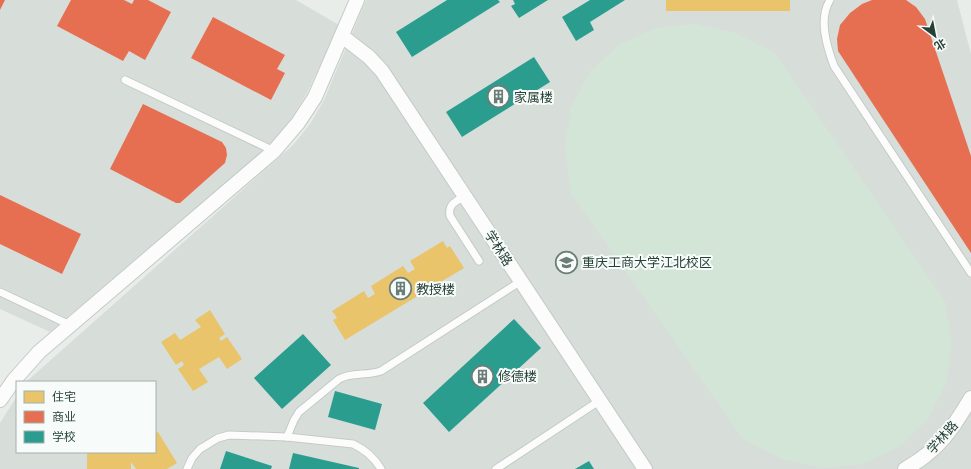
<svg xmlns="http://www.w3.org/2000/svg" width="971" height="469" font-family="Cabin,'Noto Sans SC',sans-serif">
<rect width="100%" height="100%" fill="#e8edea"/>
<!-- built -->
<g fill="#d7deda">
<path d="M0 0H296L339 25 307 93 291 119 269 146 50 332 0 309Z"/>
<path d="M366 0H957L971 54V469H0V423L17 396V452H155V382H26L293 145 310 124 324 100Z"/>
</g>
<!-- green -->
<path fill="#d3e5d6" d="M696 24 735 33 775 53 945 302 952 344 946 383 928 419 899 447 862 464 822 468 782 459 743 439 571 193 565 148 571 108 590 72 619 45 656 28Z"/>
<!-- homes -->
<g fill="#e9c46a">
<rect x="666" y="0" width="124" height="11"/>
<path d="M443 241 447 248 450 246 464 268 345 340 333 320 337 318 332 311 364 291 368 298 375 294 371 286 403 266 408 273 415 269 410 261Z"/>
<path d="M210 310 225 334 219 338 221 341 227 337 242 359 227 369 219 357 199 369 208 382 193 391 178 369 184 365 182 361 176 365 161 342 175 333 180 340 201 327 195 320Z"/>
<path d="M158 432 177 463 167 469H136L131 462V469H87V452H155V433Z"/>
</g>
<!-- shops -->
<g fill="#e76f51">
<path d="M0 0H5L0 10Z"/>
<path d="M71 0H124L132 4 134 0H148L171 12 145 60 129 51 123 61 57 26Z"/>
<path d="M872 0H906L916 7 925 19 971 156V253L838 51 837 39 840 25 850 13 862 4Z"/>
<path d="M213 17 285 55 277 69 285 73 271 100 191 58Z"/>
<path d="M143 104 222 142 226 148 227 155 225 163 180 203H176L110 169Z"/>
<path d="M0 195 81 234 62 274 0 244Z"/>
</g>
<!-- schools -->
<g fill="#2a9d8f">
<path d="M447 0H498L500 2 412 57 396 32Z"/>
<path d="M513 0H548L519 18 511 6 515 4Z"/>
<path d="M590 0H625L590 22 594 30 576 41 562 17Z"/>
<path d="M534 57 550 82 462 137 446 112Z"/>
<path d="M514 319 541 348 449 432 423 403Z"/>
<path d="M303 334 331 365 282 409 254 378Z"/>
<path d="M335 391 382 404 375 430 328 417Z"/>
<path d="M226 451 272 466 271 469H220Z"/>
<path d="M293 453 359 468V469H289Z"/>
<path d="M589 461 594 469H575Z"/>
</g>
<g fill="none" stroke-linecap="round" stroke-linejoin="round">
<defs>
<g id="service">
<path d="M830 0C818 19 827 47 834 66L971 273"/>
<path d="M125 80 274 151"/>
<path d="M465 196C456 202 448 203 450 216L479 261"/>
<path d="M0 292 70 325"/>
<path d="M287 437 294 420 299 412 339 379C352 372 367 376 381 371L521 281"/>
<path d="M187 469 192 458 200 449 218 438 229 435 287 437 353 444C366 450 374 457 381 469"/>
<path d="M496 469 599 401"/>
</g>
<g id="minor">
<path d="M342 36 369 57 382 71 645 469"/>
<path d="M0 400 14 380 39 352 274 151 298 123 315 97 357 0"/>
<path d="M905 469C912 465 920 460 926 455 946 440 958 419 971 398"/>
</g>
</defs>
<!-- service casing -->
<use href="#service" stroke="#c5cac7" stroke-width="9"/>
<!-- minor casing -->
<use href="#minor" stroke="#c5cac7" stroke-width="16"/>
<!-- service -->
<use href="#service" stroke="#fcfcfc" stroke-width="7"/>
<!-- minor -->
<use href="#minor" stroke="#fcfcfc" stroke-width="14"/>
</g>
<!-- icons -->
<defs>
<symbol id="building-ring" viewBox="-11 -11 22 22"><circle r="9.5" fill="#f7fbf9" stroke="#6a7d76" stroke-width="1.5"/><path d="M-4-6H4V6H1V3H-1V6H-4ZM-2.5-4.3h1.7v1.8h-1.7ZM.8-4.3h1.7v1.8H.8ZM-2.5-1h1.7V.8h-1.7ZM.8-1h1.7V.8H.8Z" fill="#6a7d76"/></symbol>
<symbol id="university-ring" viewBox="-11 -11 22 22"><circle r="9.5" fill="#f7fbf9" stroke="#6a7d76" stroke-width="1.5"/><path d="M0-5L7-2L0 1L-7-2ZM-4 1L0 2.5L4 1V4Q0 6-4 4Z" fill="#6a7d76"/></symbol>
</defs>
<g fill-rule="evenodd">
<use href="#building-ring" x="486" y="84" width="25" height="25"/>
<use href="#university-ring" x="554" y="250" width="25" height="25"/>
<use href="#building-ring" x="388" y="276" width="25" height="25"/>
<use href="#building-ring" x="470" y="364" width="25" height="25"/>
</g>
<g text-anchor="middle" stroke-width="4" stroke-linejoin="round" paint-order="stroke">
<!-- poi labels -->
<g font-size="13" fill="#264037" stroke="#f7fbf9" text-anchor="start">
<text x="514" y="102">家属楼</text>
<text x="582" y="267">重庆工商大学江北校区</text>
<text x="416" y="294">教授楼</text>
<text x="498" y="381">修德楼</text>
</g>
<!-- street labels -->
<g font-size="13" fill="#264037" stroke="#f7fbf9">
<text transform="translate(499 248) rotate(57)" y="5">学林路</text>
<text transform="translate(942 437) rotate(-48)" y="5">学林路</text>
</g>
</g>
<!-- legend -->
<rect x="16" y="381" width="140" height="72" fill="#f7fbf9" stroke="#a3b0ab"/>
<rect x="24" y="391" width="20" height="12" fill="#e9c46a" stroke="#a3b0ab"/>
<text x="52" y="401" font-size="12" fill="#264037">住宅</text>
<rect x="24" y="411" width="20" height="12" fill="#e76f51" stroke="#a3b0ab"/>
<text x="52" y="421" font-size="12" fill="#264037">商业</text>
<rect x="24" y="431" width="20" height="12" fill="#2a9d8f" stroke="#a3b0ab"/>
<text x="52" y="441" font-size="12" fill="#264037">学校</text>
<!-- north arrow -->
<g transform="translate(935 36) rotate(148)" stroke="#f7fbf9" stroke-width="3" paint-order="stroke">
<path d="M0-3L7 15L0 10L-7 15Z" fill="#264037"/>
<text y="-6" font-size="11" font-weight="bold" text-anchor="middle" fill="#264037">北</text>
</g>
</svg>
